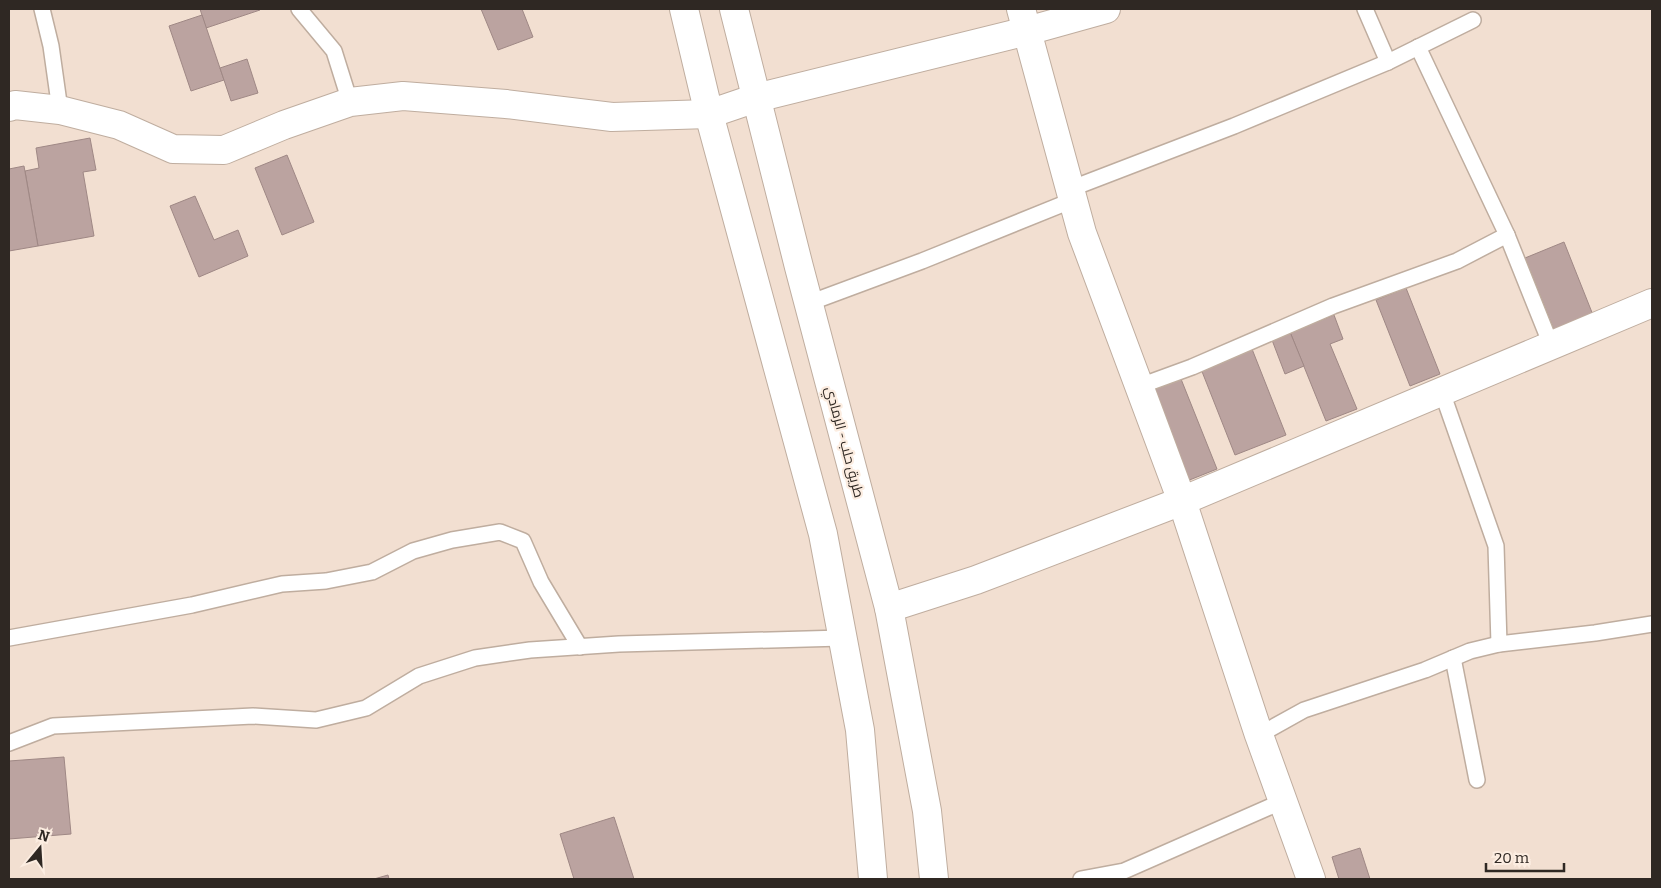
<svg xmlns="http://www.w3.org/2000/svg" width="1661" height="888" font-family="Bitter,Cairo,serif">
<rect width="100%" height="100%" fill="#f2dfd1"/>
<!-- building -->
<g fill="#bba3a0" stroke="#9f8885">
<path d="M200 9H260V10L206 28Z"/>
<path d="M481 9H522L533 37 498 50Z"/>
<path d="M202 15 224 80 191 91 169 26Z"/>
<path d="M247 59 258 93 231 101 220 68Z"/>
<path d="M90 138 96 170 83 172 94 236 38 246 25 171 39 168 36 148Z"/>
<path d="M287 155 314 222 282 235 255 168Z"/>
<path d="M24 166 38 246 9 251V169Z"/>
<path d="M195 196 214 240 238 230 248 256 199 277 170 206Z"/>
<path d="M1564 242 1593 315 1554 330 1525 258Z"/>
<path d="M1406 288 1440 374 1410 386 1376 300Z"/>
<path d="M1334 315 1343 339 1330 344 1357 409 1326 421 1290 332Z"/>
<path d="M1290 332 1304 366 1285 374 1272 340Z"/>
<path d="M1252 349 1286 435 1235 455 1201 369Z"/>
<path d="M1181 379 1217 469 1187 481 1151 391Z"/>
<path d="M64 757 71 834 9 839V761Z"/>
<path d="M614 817 634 879H574L560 834Z"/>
<path d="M1360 848 1370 879H1339L1332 857Z"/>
<path d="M388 875 389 879H374Z"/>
</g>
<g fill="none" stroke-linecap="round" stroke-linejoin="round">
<defs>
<g id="lane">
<path d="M42 9 51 46 60 110"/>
<path d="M299 9 334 51 350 102"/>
<path d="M1365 9 1388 62"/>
<path d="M1418 47 1507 235 1551 345"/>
<path d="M1070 189 1234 126 1388 62 1473 20"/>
<path d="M809 303 922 261 1073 200"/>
<path d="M1140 386 1192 367 1333 306 1457 261 1507 235"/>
<path d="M1442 392 1496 546 1499 644"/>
<path d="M9 638 192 605 282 584 326 581 372 572 413 551 452 540 500 532 523 541 541 582 580 647"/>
<path d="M1453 658 1477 780"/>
<path d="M1259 735 1304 710 1425 670 1470 651 1499 644 1595 633 1652 624"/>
<path d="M9 743 53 726 253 716 316 720 366 708 419 676 475 658 530 650 619 644 842 638"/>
<path d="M1081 879 1124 871 1283 801"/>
</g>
<g id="street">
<path d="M1021 9 1082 233 1182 501 1259 735 1311 879"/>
<path d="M9 107 15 105 60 110 119 125 173 149 224 150 284 125 350 102 403 96 506 104 612 117 709 114 756 98 1027 31 1106 9"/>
<path d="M889 608 976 580 1182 501 1652 303"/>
</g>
<g id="highway">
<path d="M684 9 709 114 823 534 860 730 873 879"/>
<path d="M734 9 799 267 889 608 927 811 934 879"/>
</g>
</defs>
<!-- lane casing -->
<use href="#lane" stroke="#bfad9f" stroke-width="18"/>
<!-- street casing -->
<use href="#street" stroke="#bfad9f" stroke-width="30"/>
<!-- highway casing -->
<use href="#highway" stroke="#bfad9f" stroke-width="30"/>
<!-- lane -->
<use href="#lane" stroke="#fff" stroke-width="15"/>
<!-- street -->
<use href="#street" stroke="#fff" stroke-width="28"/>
<!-- highway -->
<use href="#highway" stroke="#fff" stroke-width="28"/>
</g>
<g text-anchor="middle" stroke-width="4.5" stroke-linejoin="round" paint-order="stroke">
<!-- street labels -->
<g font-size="14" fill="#2f2823" stroke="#fcede1">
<text transform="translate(845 442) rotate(75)" y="5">طريق حلب - الرمادي</text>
</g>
</g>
<!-- border -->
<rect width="1661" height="888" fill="none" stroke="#2f2823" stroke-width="20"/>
<!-- north arrow -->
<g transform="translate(40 848) rotate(18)" stroke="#fcede1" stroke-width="4" paint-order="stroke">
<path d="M0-4L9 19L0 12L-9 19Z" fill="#2f2823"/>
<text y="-8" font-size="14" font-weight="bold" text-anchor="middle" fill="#2f2823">N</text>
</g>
<!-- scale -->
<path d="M1486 863v8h78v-8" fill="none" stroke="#2f2823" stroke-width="2.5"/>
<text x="1494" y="863" font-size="15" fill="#2f2823" stroke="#fcede1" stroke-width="4" paint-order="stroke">20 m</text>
</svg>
